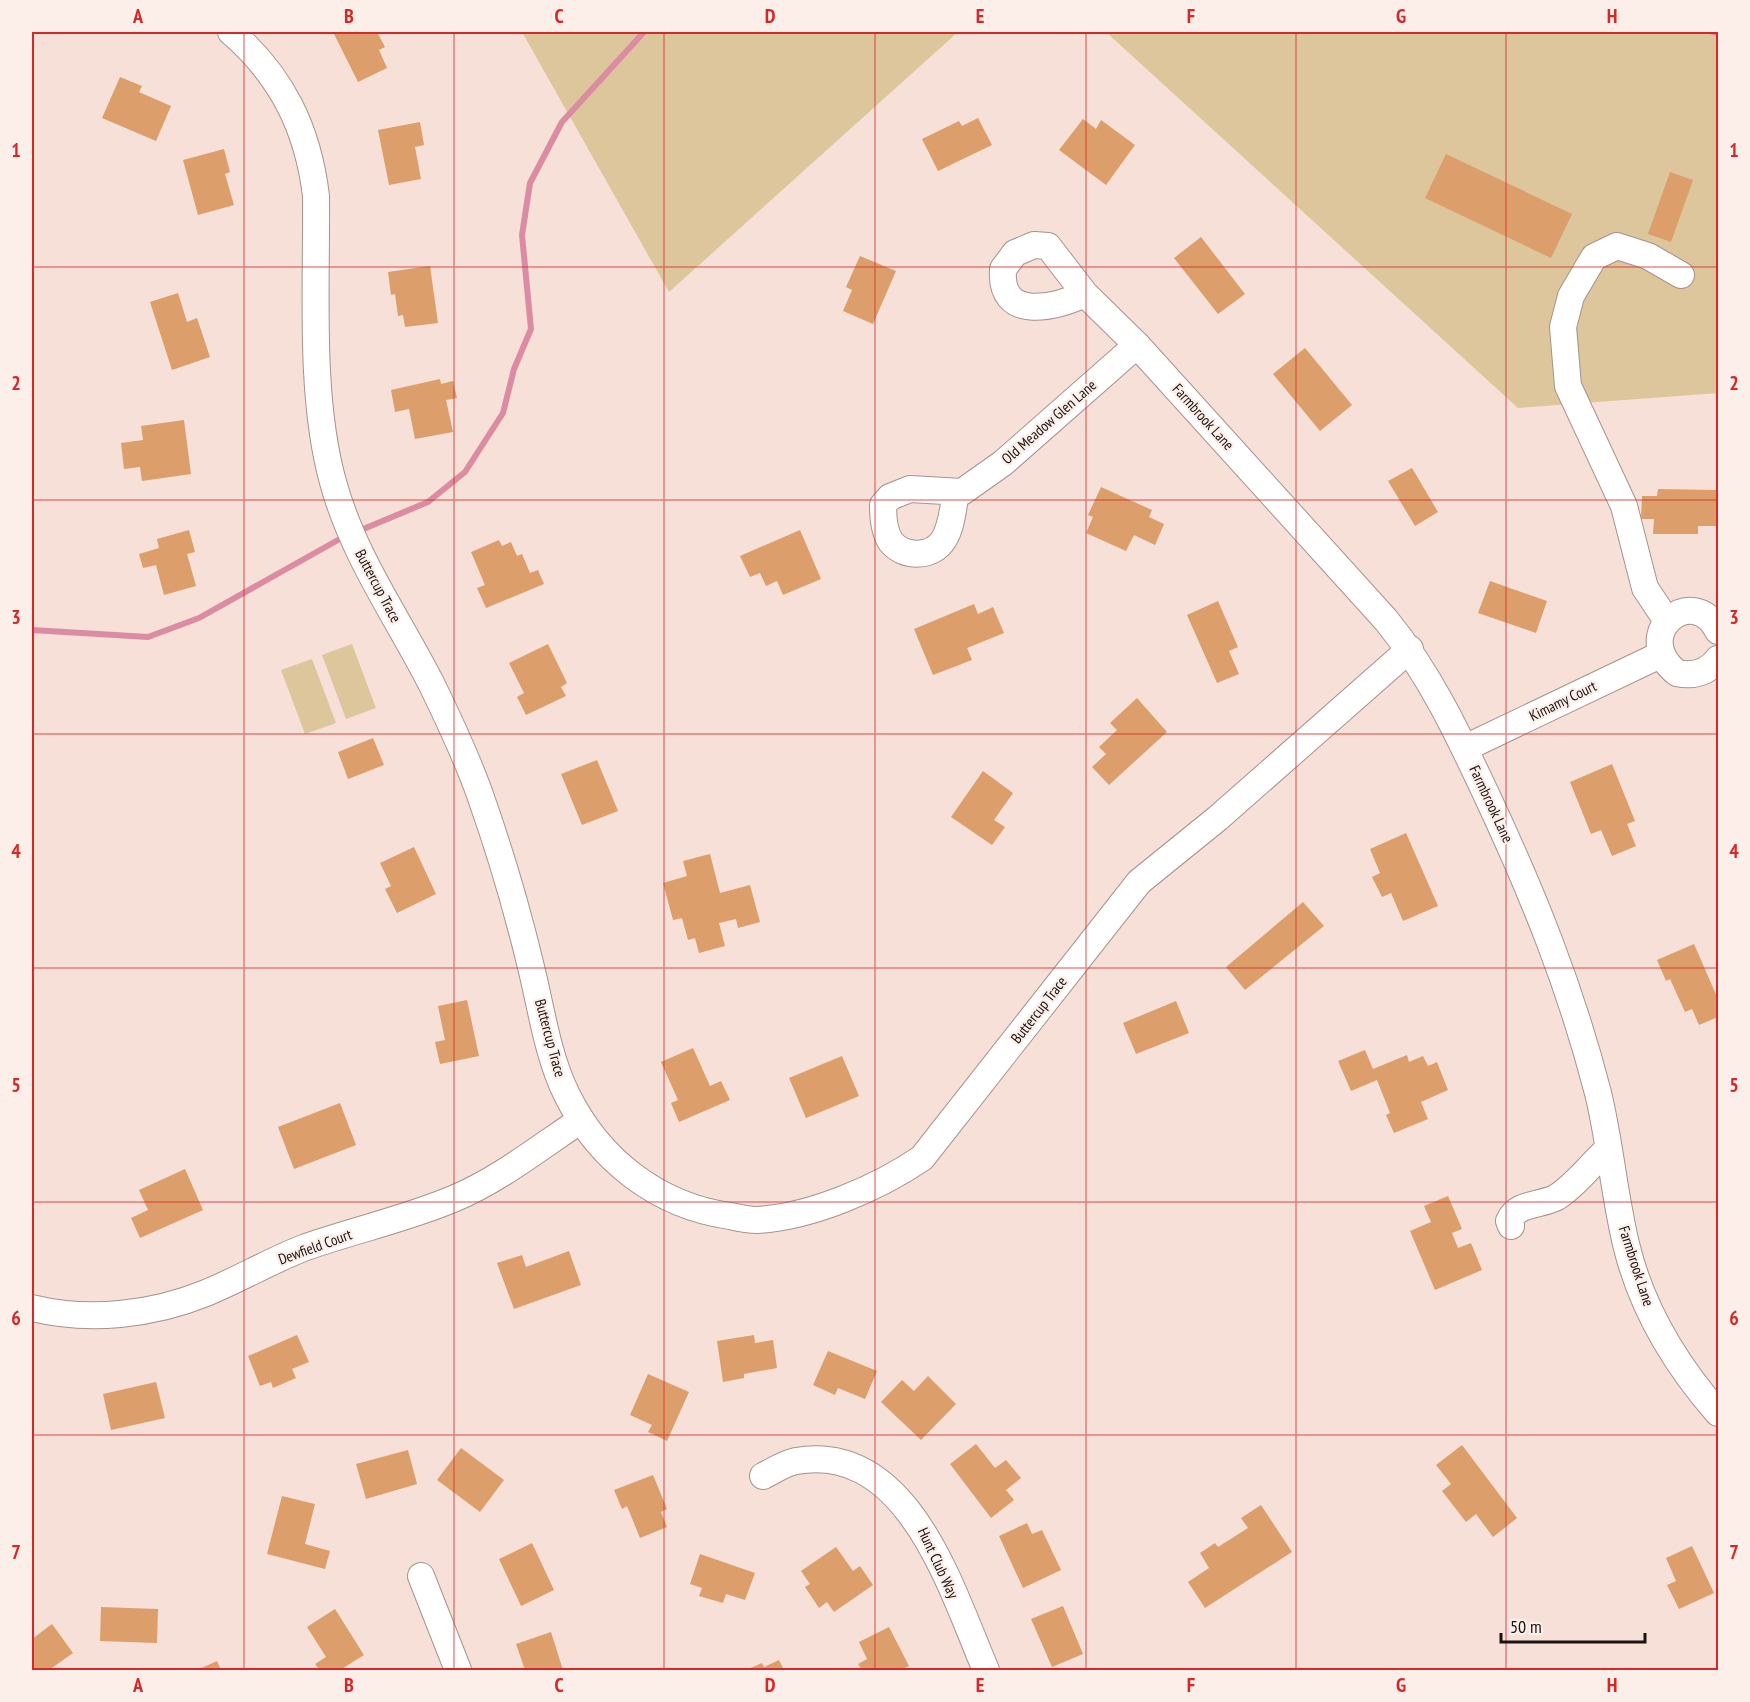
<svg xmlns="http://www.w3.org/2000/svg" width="1750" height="1702" font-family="'PT Sans Narrow',sans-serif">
<rect width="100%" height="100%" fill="#f6e0d8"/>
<!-- green -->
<g fill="#ddc59c">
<path d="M522 32H958L669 292Z"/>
<path d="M1106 32H1718V393L1518 408Z"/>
<path d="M352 644 376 708 346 719 322 655Z"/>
<path d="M312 659 336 723 305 734 281 670Z"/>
</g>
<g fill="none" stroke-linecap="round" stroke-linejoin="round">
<!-- stream -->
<g stroke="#db8ca3" stroke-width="6">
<path d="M1713 32 1718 33"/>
<path d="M361 530 428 502 465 472 503 413 514 369 531 329 522 235 530 183 562 122 644 32"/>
<path d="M32 630 148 637 199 618 338 540"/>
</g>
</g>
<!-- building -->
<g fill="#dc9e6a">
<path d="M333 32H377L385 47 379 50 387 68 358 82Z"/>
<path d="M120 77 142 86 139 92 171 106 156 141 102 118Z"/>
<path d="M978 118 992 145 938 171 922 139 959 121 962 126Z"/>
<path d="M1083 119 1096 129 1101 120 1135 145 1106 185 1059 150Z"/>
<path d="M420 122 424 145 415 147 421 179 389 185 378 130Z"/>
<path d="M224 149 230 172 225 174 234 205 198 215 183 160Z"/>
<path d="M1446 154 1572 214 1551 258 1425 198Z"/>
<path d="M1670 172 1693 180 1671 242 1648 234Z"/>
<path d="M1201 237 1245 294 1218 314 1174 258Z"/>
<path d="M860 256 896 271 873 324 843 311 852 290 846 287Z"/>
<path d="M430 266 438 323 405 327 403 315 398 316 395 294 391 295 388 272Z"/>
<path d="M178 293 187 322 197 318 210 357 172 370 150 302Z"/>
<path d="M1305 348 1352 405 1320 431 1273 374Z"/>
<path d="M440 379 441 384 453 381 457 398 446 400 453 432 415 439 409 409 395 412 391 390Z"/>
<path d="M184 420 191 474 142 481 140 467 124 469 121 443 143 440 141 426Z"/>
<path d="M1412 468 1438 512 1415 526 1388 481Z"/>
<path d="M1101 487 1152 510 1149 517 1164 524 1155 545 1134 535 1126 551 1086 533 1093 517 1088 515Z"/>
<path d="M1658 489 1717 490 1718 526H1698V534H1653L1654 519H1641L1642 496H1657Z"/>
<path d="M189 530 195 552 187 554 196 586 164 595 156 565 143 568 139 554 159 548 157 539Z"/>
<path d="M800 530 821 579 783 595 777 581 766 586 760 573 750 577 740 556Z"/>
<path d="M499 540 502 546 511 542 517 556 522 554 530 573 538 570 544 584 486 608 477 588 485 585 471 552Z"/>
<path d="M1490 581 1547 601 1536 633 1478 613Z"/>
<path d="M1218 601 1238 647 1229 651 1239 674 1217 683 1187 615Z"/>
<path d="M974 604 978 614 993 607 1004 633 967 648 972 660 933 675 914 629Z"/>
<path d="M548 644 567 683 561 687 566 696 526 715 517 697 524 693 509 663Z"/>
<path d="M1137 698 1167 732 1109 785 1092 767 1106 754 1099 747 1117 730 1110 723Z"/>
<path d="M373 738 384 765 348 779 338 752Z"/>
<path d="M597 760 618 811 582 825 561 774Z"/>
<path d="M1612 764 1635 821 1627 824 1636 846 1612 856 1601 830 1591 834 1570 782Z"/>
<path d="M983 771 1013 793 994 820 1005 827 992 845 951 817Z"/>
<path d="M1406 833 1438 906 1403 921 1391 893 1382 897 1372 877 1380 873 1370 849Z"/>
<path d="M414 847 436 894 397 913 385 889 391 886 380 863Z"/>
<path d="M710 854 720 893 750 885 760 922 738 928 736 919 719 923 725 946 699 953 695 938 688 940 682 918 673 920 663 883 687 876 683 861Z"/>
<path d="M1303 902 1324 926 1245 990 1226 967Z"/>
<path d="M1694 944 1718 999V1017L1699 1025 1692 1009 1685 1012 1670 979 1666 981 1657 960Z"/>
<path d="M467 1000 479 1056 440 1064 435 1042 445 1040 438 1006Z"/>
<path d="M1176 1001 1189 1033 1136 1054 1123 1023Z"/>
<path d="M693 1048 710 1086 721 1081 730 1100 679 1122 671 1103 678 1100 661 1062Z"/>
<path d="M1365 1050 1373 1069 1407 1055 1409 1062 1423 1056 1428 1066 1437 1062 1448 1090 1421 1102 1428 1119 1394 1133 1386 1115 1390 1113 1377 1080 1351 1091 1338 1061Z"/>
<path d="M842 1056 859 1096 806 1118 789 1078Z"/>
<path d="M340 1103 356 1145 294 1169 278 1127Z"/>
<path d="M185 1169 203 1210 140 1238 131 1218 148 1210 139 1190Z"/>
<path d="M1448 1196 1462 1229 1452 1233 1458 1248 1471 1243 1482 1270 1435 1290 1410 1231 1431 1222 1424 1206Z"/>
<path d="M569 1251 581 1285 514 1309 497 1263 522 1255 526 1267Z"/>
<path d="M297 1335 309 1362 292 1369 296 1378 273 1388 271 1382 260 1386 248 1356Z"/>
<path d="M754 1335 755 1343 773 1340 777 1368 744 1374V1378L723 1382 717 1341Z"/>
<path d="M828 1351 877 1371 865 1399 838 1388 835 1395 813 1385Z"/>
<path d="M648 1374 689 1392 667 1441 648 1432 652 1425 630 1415Z"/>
<path d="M928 1376 956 1404 921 1440 881 1402 902 1380 914 1391Z"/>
<path d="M156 1382 165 1418 111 1430 103 1394Z"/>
<path d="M976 1444 995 1468 1006 1460 1021 1478 1006 1490 1014 1500 991 1518 950 1464Z"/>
<path d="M1462 1445 1517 1518 1493 1537 1476 1514 1466 1522 1442 1491 1451 1484 1436 1465Z"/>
<path d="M461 1448 504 1480 480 1512 437 1480Z"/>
<path d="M408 1450 417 1484 366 1499 356 1464Z"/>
<path d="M653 1475 667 1509 661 1512 667 1527 640 1538 627 1506 622 1509 614 1490Z"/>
<path d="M282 1496 315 1504 305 1544 330 1551 325 1569 267 1554Z"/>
<path d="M1261 1505 1292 1552 1205 1608 1188 1582 1209 1568 1200 1553 1215 1543 1218 1547 1248 1528 1241 1518Z"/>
<path d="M1027 1523 1032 1534 1042 1530 1061 1570 1023 1588 999 1536Z"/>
<path d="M532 1543 554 1590 521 1606 499 1559Z"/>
<path d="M1692 1546 1714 1593 1679 1609 1667 1585 1676 1581 1666 1558Z"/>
<path d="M836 1547 853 1571 860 1566 873 1585 834 1612 827 1602 819 1608 805 1587 810 1584 801 1571Z"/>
<path d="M700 1554 755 1573 745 1600 726 1594 723 1603 699 1596 702 1588 690 1584Z"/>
<path d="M1063 1606 1083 1654 1052 1667 1031 1619Z"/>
<path d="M101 1607 158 1609 157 1643 100 1641Z"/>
<path d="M335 1609 364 1655 340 1670H320L315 1664 326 1657 307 1627Z"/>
<path d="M52 1624 73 1653 49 1670H32V1639Z"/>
<path d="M889 1627 909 1666 901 1670H862L858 1664 867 1659 859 1642Z"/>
<path d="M551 1632 563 1670H525L516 1644Z"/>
<path d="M779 1660 784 1670H746L762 1663 764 1667Z"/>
<path d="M217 1661 221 1670H197Z"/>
</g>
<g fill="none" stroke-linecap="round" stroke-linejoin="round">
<defs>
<g id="minor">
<path d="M231 32C282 76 308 129 316 196 317 286 309 396 333 482 353 556 398 618 432 685 449 720 466 756 479 792 499 848 516 905 530 963 541 1006 547 1055 567 1095 599 1160 658 1206 730 1216 739 1218 748 1220 757 1220 811 1217 878 1188 922 1158L1139 882 1218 818 1410 649"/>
<path d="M1085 294C1054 308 999 322 1003 269L1015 253 1034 245 1048 246 1085 294 1137 345 1386 620C1430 674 1458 734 1487 796 1533 894 1571 988 1598 1093 1610 1142 1614 1194 1626 1244 1641 1307 1676 1365 1718 1413"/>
<path d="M956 493C953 507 952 526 944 539 933 558 904 558 891 542 884 532 883 516 883 505L890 497 910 489 962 492 1003 463 1137 345"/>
<path d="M1667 621 1645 588 1624 506 1568 386 1563 327 1571 296 1594 257 1617 246 1648 256 1681 275"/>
<path d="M1718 631C1693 581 1629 635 1677 673 1694 677 1708 672 1718 659"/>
<path d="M1465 748 1662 654"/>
<path d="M1511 1226 1509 1221C1517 1202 1541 1206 1557 1197 1576 1185 1591 1164 1608 1149"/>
<path d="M32 1308C89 1322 152 1315 206 1293 240 1279 272 1260 306 1247 355 1230 405 1219 453 1199 499 1180 540 1147 581 1120"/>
<path d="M763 1476C773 1471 785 1463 796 1461 909 1441 952 1592 986 1670"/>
<path d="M421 1576 458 1670"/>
</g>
</defs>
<!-- minor casing -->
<use href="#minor" stroke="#a7938c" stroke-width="28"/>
<!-- minor -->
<use href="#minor" stroke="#fff" stroke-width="26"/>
</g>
<!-- grid -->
<path fill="none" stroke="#d62828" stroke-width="1.5" stroke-opacity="0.55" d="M244 32V1670M454 32V1670M664 32V1670M875 32V1670M1086 32V1670M1296 32V1670M1506 32V1670M32 267H1718M32 500H1718M32 734H1718M32 968H1718M32 1202H1718M32 1435H1718"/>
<g text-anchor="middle" stroke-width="4.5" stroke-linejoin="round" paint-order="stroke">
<!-- street labels -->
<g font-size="15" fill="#1a1310" stroke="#fcefea">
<text transform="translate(1203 417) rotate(48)" y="5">Farmbrook Lane</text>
<text transform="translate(1049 422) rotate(-41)" y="5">Old Meadow Glen Lane</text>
<text transform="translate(378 586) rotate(62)" y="5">Buttercup Trace</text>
<text transform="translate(1563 701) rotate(-26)" y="5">Kimamy Court</text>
<text transform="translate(1491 804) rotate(65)" y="5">Farmbrook Lane</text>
<text transform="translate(1039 1010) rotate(-52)" y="5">Buttercup Trace</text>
<text transform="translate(550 1038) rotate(75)" y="5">Buttercup Trace</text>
<text transform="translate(315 1247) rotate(-20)" y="5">Dewfield Court</text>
<text transform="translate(1636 1266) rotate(72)" y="5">Farmbrook Lane</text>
<text transform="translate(938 1563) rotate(65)" y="5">Hunt Club Way</text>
</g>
</g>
<!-- border -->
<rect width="1750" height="1702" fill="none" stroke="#fcefea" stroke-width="66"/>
<!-- scale -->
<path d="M1501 1633v9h144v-9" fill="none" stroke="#1a1310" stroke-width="3"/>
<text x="1510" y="1633" font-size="18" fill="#1a1310" stroke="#fcefea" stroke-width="4.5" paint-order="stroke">50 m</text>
<rect x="33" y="33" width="1684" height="1636" fill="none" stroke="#d62828" stroke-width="2"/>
<g font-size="20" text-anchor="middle" font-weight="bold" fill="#d62828">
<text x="138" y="23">A</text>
<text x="349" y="23">B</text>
<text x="559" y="23">C</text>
<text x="770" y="23">D</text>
<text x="980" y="23">E</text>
<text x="1191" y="23">F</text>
<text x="1401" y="23">G</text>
<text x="1612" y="23">H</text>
<text x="16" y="157">1</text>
<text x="1734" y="157">1</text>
<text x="16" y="390">2</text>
<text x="1734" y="390">2</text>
<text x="16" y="624">3</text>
<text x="1734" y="624">3</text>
<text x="16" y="858">4</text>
<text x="1734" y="858">4</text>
<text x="16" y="1092">5</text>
<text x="1734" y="1092">5</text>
<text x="16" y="1325">6</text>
<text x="1734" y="1325">6</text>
<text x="16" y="1559">7</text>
<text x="1734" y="1559">7</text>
<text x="138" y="1692">A</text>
<text x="349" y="1692">B</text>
<text x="559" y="1692">C</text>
<text x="770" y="1692">D</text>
<text x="980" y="1692">E</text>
<text x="1191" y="1692">F</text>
<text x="1401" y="1692">G</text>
<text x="1612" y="1692">H</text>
</g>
</svg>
